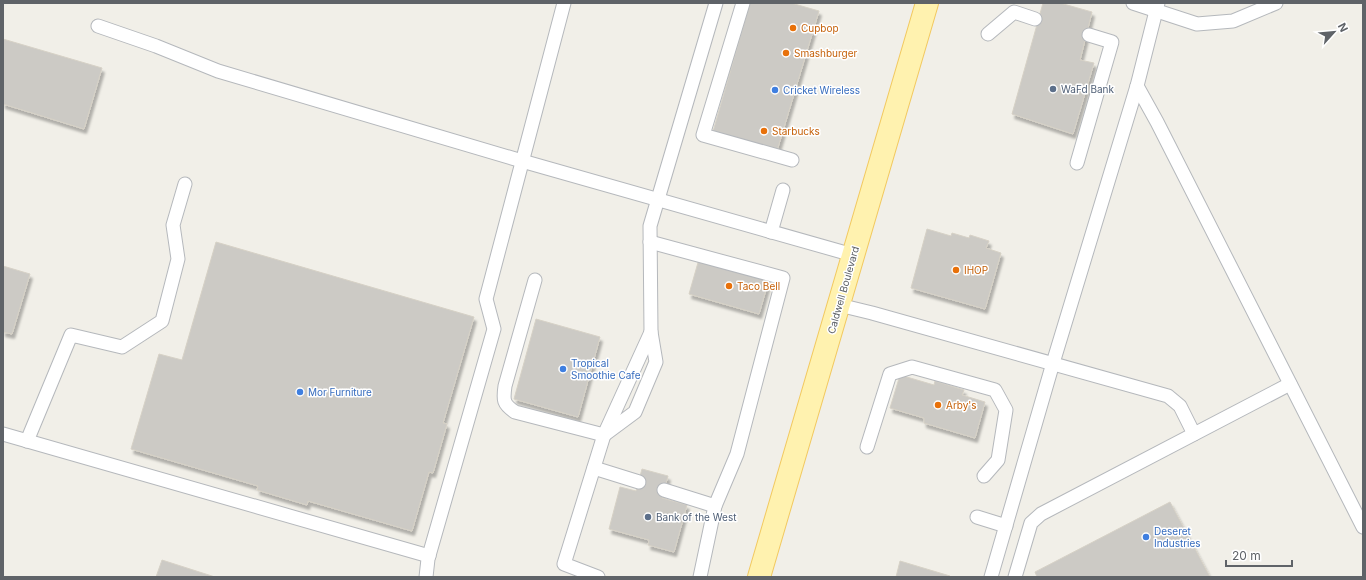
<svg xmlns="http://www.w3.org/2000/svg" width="1366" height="580" font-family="Inter,sans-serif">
<defs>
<filter id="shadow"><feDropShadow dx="2.5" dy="4.5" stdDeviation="1" flood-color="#0004"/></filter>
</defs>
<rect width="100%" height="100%" fill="#f1efe8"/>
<!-- building -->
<g fill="#cccac5" stroke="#d6d1c6" filter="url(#shadow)">
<path d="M750 3H791L819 11 776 154 712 135Z"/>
<path d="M1043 3H1060L1092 12 1080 60 1094 63 1073 134 1012 114Z"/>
<path d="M3 39 102 68 84 129 3 104Z"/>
<path d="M927 229 951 236 952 233 969 238 970 235 989 241 986 248 1001 253 985 309 911 288Z"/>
<path d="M216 242 474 317 443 423 447 424 433 473 429 472 412 531 308 501 307 505 257 490 258 486 131 449 159 354 182 360Z"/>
<path d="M699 259 769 279 759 314 689 294Z"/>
<path d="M3 266 30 274 12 334 3 332Z"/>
<path d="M536 319 600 337 578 417 514 399Z"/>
<path d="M900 375 934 385 935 381 964 390 962 395 985 402 975 438 924 423V418L890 408Z"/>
<path d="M642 469 668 476 662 498 687 505 674 552 648 545 649 540 609 529 620 487 636 491Z"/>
<path d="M1170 502 1210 577H1037L1035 572Z"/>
<path d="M162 560 215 577H156Z"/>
<path d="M900 561 950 576V577H896Z"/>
</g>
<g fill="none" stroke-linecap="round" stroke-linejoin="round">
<defs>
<g id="lane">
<path d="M743 3 703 135 792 160"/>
<path d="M1133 3 1197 24 1233 21 1276 3"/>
<path d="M98 26 156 46 218 71 522 161 853 255"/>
<path d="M988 34 1014 12 1035 19"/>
<path d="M1137 86 1157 122 1363 527"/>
<path d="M1077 163 1112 42 1089 35"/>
<path d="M771 232 783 190"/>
<path d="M650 242 783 278 737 454 715 506 700 577"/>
<path d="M535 280 505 386C503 400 503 404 515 412L604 435"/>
<path d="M839 305 872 313 1168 396 1180 406 1194 434"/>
<path d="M3 434 429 556"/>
<path d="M604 435 635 412 656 362 651 332 650 226 716 3"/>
<path d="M27 441 71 335 122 347 162 321 178 259 173 225 185 184"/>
<path d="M867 447 890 374 912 367 995 390 1006 410 998 460 984 476"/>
<path d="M594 468 639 482"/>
<path d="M664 490 715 506"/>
<path d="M977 517 1006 526"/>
<path d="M426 577 428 559 494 329 486 299 564 3"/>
<path d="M598 577 564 564 604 435 651 332"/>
<path d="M991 577 1053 363 1137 86 1158 3"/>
<path d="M1015 577 1031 523 1041 514 1290 384"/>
</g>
<path id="primary" d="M759 577 927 3"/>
</defs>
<!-- lane casing -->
<use href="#lane" stroke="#b5b8bc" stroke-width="15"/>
<!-- primary casing -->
<use href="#primary" stroke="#f2c960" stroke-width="24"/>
<!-- lane -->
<use href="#lane" stroke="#fff" stroke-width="13"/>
<!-- primary -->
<use href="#primary" stroke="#fff2af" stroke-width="22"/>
</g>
<!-- markers -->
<g fill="#e8710a" stroke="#fff" stroke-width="1.5">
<circle cx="793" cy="28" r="4"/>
<circle cx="786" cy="53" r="4"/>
<circle cx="764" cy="131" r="4"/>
<circle cx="956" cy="270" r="4"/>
<circle cx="729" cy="286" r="4"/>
<circle cx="938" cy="405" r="4"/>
</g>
<g fill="#5c6f8a" stroke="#fff" stroke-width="1.5">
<circle cx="1053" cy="89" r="4"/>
<circle cx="648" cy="517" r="4"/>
</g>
<g fill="#3f7fe0" stroke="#fff" stroke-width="1.5">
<circle cx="775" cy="90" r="4"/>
<circle cx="563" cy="369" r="4"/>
<circle cx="300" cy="392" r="4"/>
<circle cx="1146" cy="537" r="4"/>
</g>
<g text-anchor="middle" stroke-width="3" stroke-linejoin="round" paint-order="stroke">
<!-- food labels -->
<g font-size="10" fill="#c56008" stroke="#fff" text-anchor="start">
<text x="801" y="32">Cupbop</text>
<text x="794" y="57">Smashburger</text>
<text x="772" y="135">Starbucks</text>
<text x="964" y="274">IHOP</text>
<text x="737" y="290">Taco Bell</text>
<text x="946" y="409">Arby's</text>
</g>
<!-- service labels -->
<g font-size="10" fill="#4e5e75" stroke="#fff" text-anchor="start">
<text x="1061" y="93">WaFd Bank</text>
<text x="656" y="521">Bank of the West</text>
</g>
<!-- shop labels -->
<g font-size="10" fill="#366cbe" stroke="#fff" text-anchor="start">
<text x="783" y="94">Cricket Wireless</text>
<text x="571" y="367">Tropical<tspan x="571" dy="12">Smoothie Cafe</tspan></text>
<text x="308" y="396">Mor Furniture</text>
<text x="1154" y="535">Deseret<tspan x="1154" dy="12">Industries</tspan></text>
</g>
<!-- street labels -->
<g font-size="10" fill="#5f6368" stroke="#fff">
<text transform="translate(843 290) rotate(-74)" y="4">Caldwell Boulevard</text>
</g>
</g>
<!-- border -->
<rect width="1366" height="580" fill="none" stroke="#5f6368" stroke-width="8"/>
<!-- north arrow -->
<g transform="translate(1334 32) rotate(63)" stroke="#ffffff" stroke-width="3" paint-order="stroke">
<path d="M0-3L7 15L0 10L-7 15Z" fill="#5f6368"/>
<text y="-6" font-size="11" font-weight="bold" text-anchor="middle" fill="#5f6368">N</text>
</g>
<!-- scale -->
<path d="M1226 560v6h66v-6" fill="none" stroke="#5f6368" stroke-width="2"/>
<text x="1232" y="560" font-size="12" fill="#5f6368" stroke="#ffffff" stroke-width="3" paint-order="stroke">20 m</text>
</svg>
